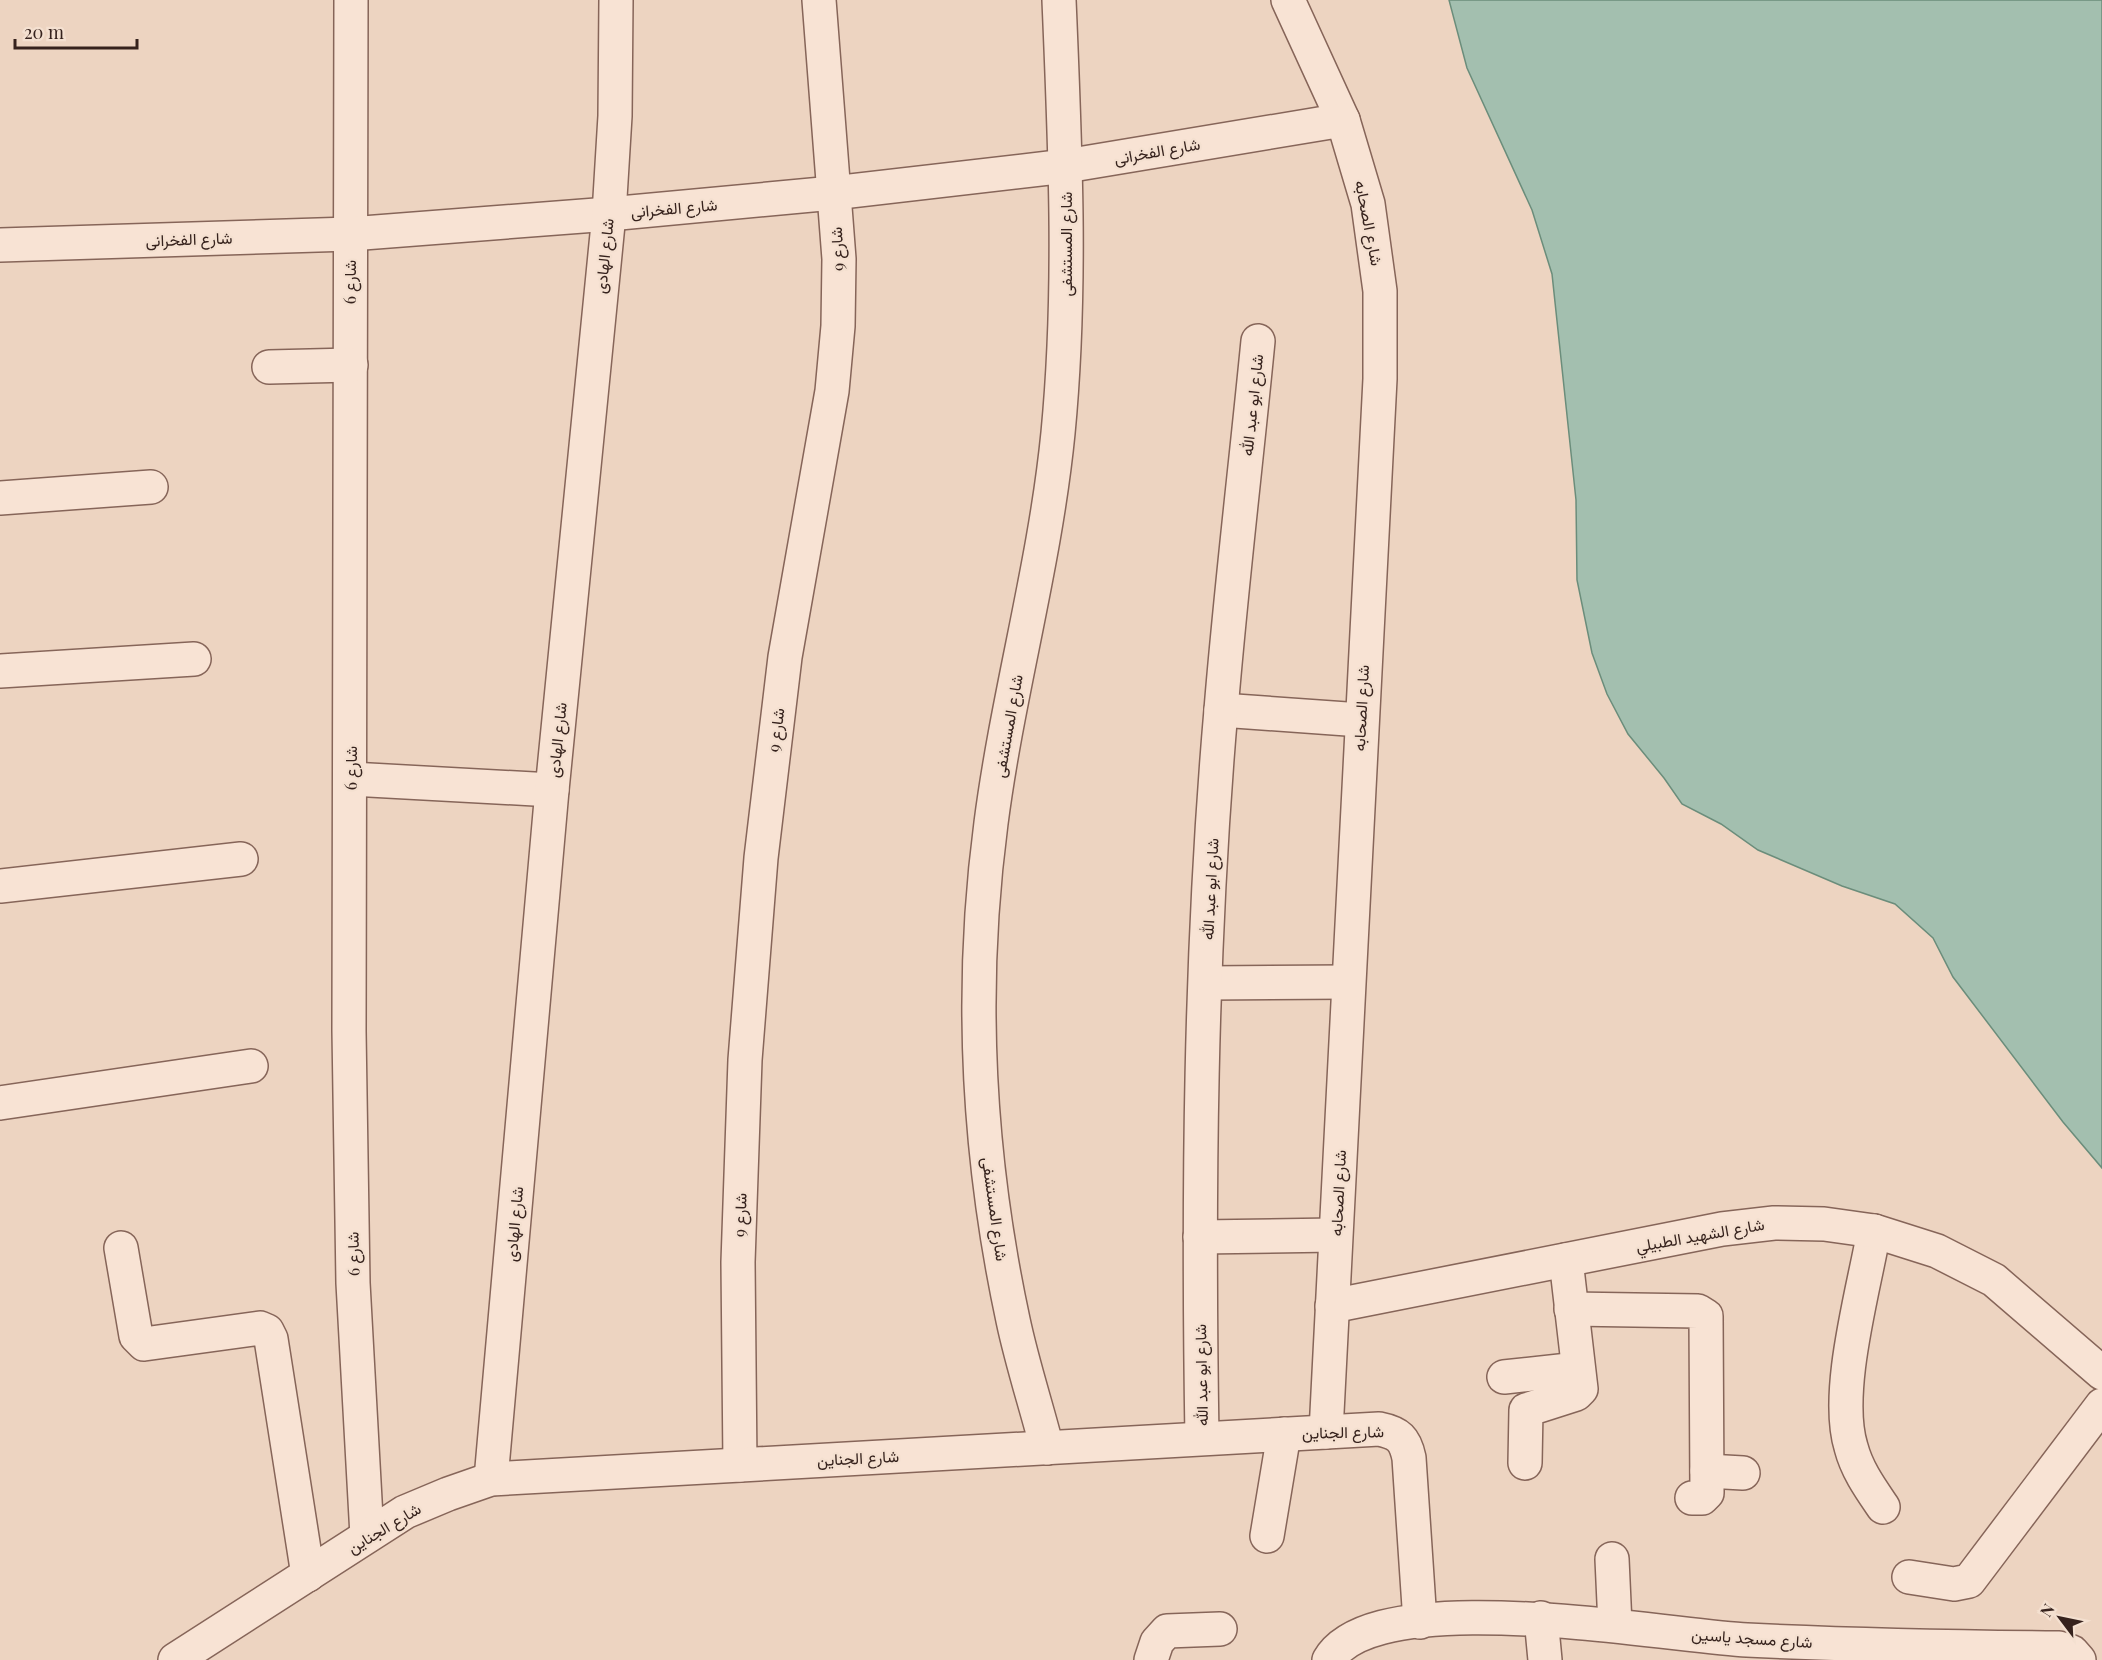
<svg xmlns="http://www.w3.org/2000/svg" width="2102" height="1660" font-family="'Playfair Display',Vazirmatn,serif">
<rect width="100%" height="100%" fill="#edd4c1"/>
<!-- water -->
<path fill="#a3bfaf" stroke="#6b8d7b" stroke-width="1.5" d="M1449 0H2102V1168L2063 1122 1953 977 1933 938 1895 904 1842 886 1758 850 1721 824 1682 804 1664 778 1628 734 1607 694 1592 653 1577 580 1576 500 1552 274 1532 210 1467 68Z"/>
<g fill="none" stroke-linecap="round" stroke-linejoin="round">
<defs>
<g id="minor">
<path d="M351 0 349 1031 353 1283 367 1536"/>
<path d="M1288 0 1343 120 1368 204 1380 291V379L1326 1432"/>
<path d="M0 245 350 234 609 214 833 193 1066 166 1343 120"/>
<path d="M269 367 351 365"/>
<path d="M0 498 151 487"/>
<path d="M0 671 194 659"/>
<path d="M1221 710 1361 720"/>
<path d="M351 779 552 790"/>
<path d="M0 886 241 859"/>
<path d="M1206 983 1348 982"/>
<path d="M0 1103 251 1066"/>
<path d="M1874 1231C1864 1289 1834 1392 1851 1447 1857 1470 1870 1488 1883 1507"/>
<path d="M1200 1237 1335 1235"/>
<path d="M121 1248 136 1336 144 1344 260 1328 267 1331 271 1339 308 1575"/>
<path d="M1332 1306 1722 1229 1774 1223 1824 1224 1874 1231 1937 1251 1994 1280 2102 1373"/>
<path d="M1571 1309 1698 1311 1706 1316 1707 1493 1702 1498H1692"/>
<path d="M1504 1377 1578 1369"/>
<path d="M1202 1438C1198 1195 1200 952 1221 710 1231 587 1246 464 1258 341"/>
<path d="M1047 1448C1036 1405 1022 1363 1013 1320 978 1157 969 989 991 823 1008 692 1045 565 1058 433 1072 288 1065 144 1059 0"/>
<path d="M1525 1463 1526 1410 1576 1394 1581 1389 1566 1260"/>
<path d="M740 1465 738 1262 745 1060 761 858 785 657 832 391 838 326 839 259 819 0"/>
<path d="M1707 1471 1743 1473"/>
<path d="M491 1479 552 790 609 214 615 116 616 0"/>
<path d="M1267 1536 1284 1434"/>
<path d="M1612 1559 1615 1625"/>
<path d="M1909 1577 1954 1584 1969 1581 2102 1405"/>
<path d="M1541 1618 1545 1660"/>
<path d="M175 1660 405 1512 448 1494 491 1479 1379 1429C1399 1433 1405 1439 1409 1458L1420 1622"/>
<path d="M1151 1660 1157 1642 1167 1631 1220 1629"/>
<path d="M1329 1660C1375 1581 1666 1636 1747 1640 1851 1645 1955 1647 2059 1648L2072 1652 2079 1660"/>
</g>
</defs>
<!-- minor casing -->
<use href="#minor" stroke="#866559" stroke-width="36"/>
<!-- minor -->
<use href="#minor" stroke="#f8e3d4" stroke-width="33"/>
</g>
<g text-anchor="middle" stroke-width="4.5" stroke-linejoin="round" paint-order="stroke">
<!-- street labels -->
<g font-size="16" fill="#36221d" stroke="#f4e0d0">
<text transform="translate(1157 151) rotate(-10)" y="6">شارع الفخرانى</text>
<text transform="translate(674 208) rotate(-5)" y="6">شارع الفخرانى</text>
<text transform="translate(1369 223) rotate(79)" y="6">شارع الصحابه</text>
<text transform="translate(189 239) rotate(-2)" y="6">شارع الفخرانى</text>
<text transform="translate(1066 244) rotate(-90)" y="6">شارع المستشفى</text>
<text transform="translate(837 249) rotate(-93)" y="6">شارع 9</text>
<text transform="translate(604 256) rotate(-84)" y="6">شارع الهادى</text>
<text transform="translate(350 282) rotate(-90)" y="6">شارع 6</text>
<text transform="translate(1252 405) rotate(-84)" y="6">شارع ابو عبد الله</text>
<text transform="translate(1361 708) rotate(-87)" y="6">شارع الصحابه</text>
<text transform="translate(1008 726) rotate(-80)" y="6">شارع المستشفى</text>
<text transform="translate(776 730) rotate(-83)" y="6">شارع 9</text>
<text transform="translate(557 740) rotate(-84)" y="6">شارع الهادى</text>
<text transform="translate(351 768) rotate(-90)" y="6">شارع 6</text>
<text transform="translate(1210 889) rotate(-87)" y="6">شارع ابو عبد الله</text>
<text transform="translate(1338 1193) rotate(-87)" y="6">شارع الصحابه</text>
<text transform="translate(995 1209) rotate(82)" y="6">شارع المستشفى</text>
<text transform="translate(740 1215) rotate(-88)" y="6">شارع 9</text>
<text transform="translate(514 1224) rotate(-85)" y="6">شارع الهادى</text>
<text transform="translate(1700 1235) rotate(-10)" y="6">شارع الشهيد الطبيلي</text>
<text transform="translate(353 1254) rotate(-91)" y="6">شارع 6</text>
<text transform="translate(1201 1375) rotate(-91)" y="6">شارع ابو عبد الله</text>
<text transform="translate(1343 1432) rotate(-1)" y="6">شارع الجناين</text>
<text transform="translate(858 1458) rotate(-3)" y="6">شارع الجناين</text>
<text transform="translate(384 1528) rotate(-31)" y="6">شارع الجناين</text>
<text transform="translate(1752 1638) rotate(4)" y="6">شارع مسجد ياسين</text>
</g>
</g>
<!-- north arrow -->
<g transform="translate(2060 1618) rotate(302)" stroke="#f4e0d0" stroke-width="4.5" paint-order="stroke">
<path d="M0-4.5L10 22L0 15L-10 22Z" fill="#36221d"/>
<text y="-9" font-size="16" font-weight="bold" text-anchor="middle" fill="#36221d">N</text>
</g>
<!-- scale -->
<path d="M15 39v9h122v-9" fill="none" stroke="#36221d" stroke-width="3"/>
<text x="24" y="39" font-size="18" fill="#36221d" stroke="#f4e0d0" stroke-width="4.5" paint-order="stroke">20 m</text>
</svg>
